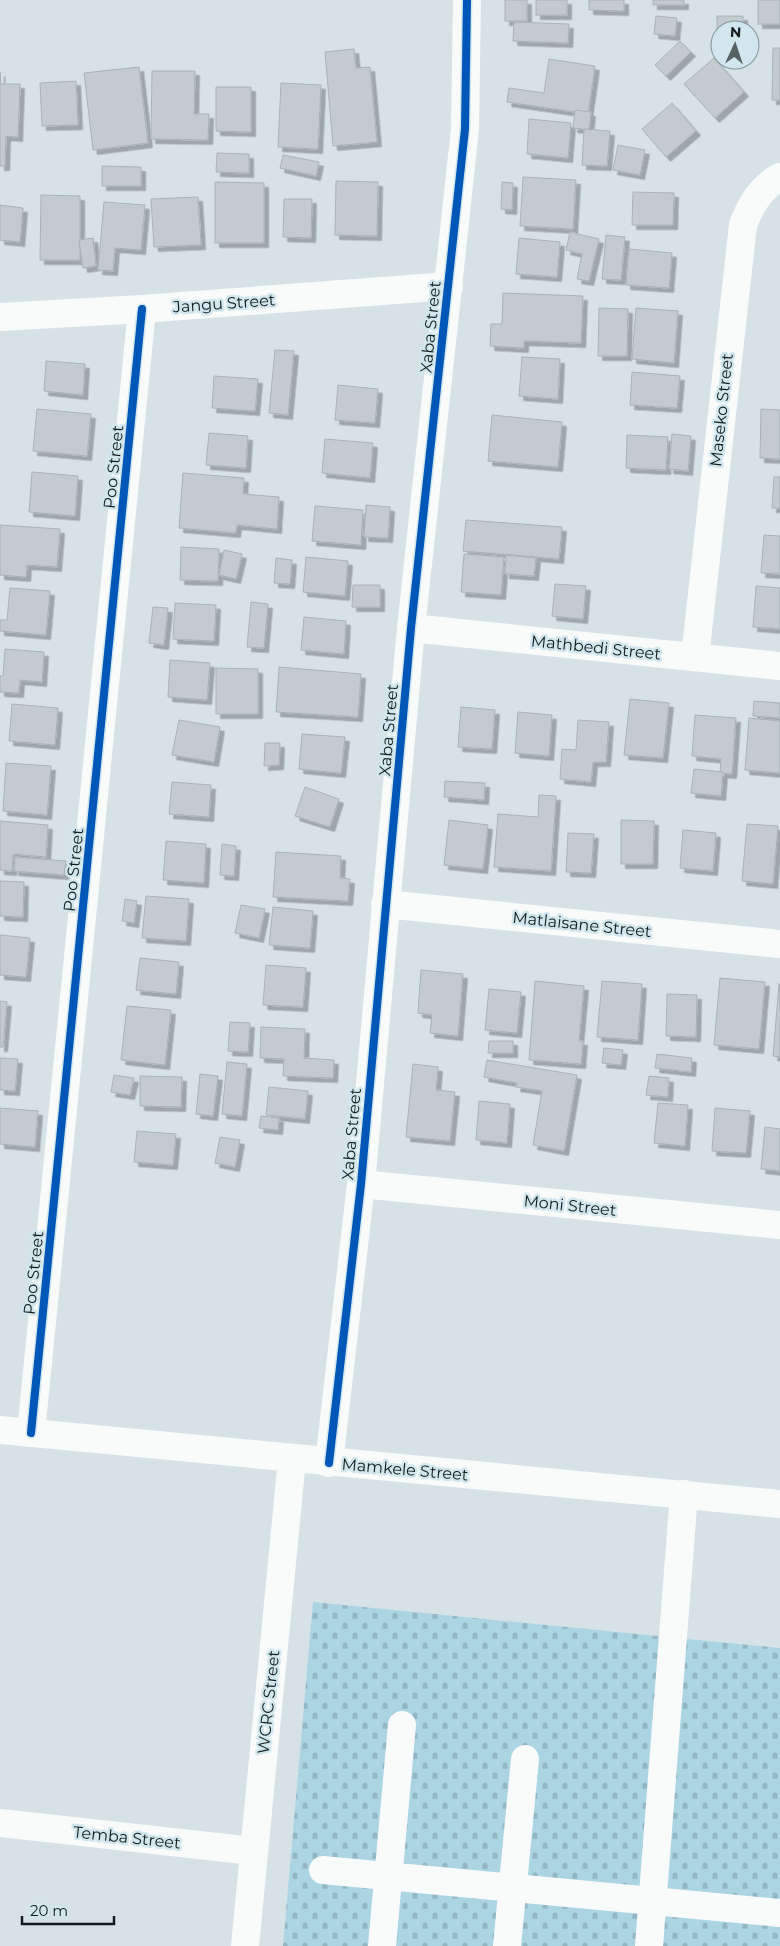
<svg xmlns="http://www.w3.org/2000/svg" width="780" height="1946" font-family="Montserrat,sans-serif">
<defs>
<pattern id="cemetery-stones" width="16" height="16" patternUnits="userSpaceOnUse" patternTransform="scale(1.25)"><rect width="16" height="16" fill="#acd5e4"/><path d="M2 7V4a2 2 0 0 1 4 0v3zM10 15v-3a2 2 0 0 1 4 0v3z" fill="#93b6c3"/></pattern>
<filter id="shadow"><feDropShadow dx="4.5" dy="4.5" stdDeviation="0" flood-color="#0004"/></filter>
</defs>
<rect width="100%" height="100%" fill="#d7e2e7"/>
<!-- cemetery -->
<path fill="url(#cemetery-stones)" d="M313 1602 780 1648V1946H283Z"/>
<!-- building -->
<g fill="#c3cbcf" stroke="#a9b2b6" filter="url(#shadow)">
<rect x="505" y="0" width="22" height="21"/>
<rect x="536" y="0" width="31" height="15"/>
<path d="M589 0H624V11L589 10Z"/>
<rect x="653" y="0" width="31" height="5"/>
<rect x="758" y="0" width="22" height="24"/>
<path d="M656 16 677 18 675 36 654 34Z"/>
<path d="M717 16H743V30L717 32Z"/>
<path d="M514 22 569 24 568 43 513 41Z"/>
<path d="M680 41 691 52 666 76 655 65Z"/>
<path d="M773 48H780V100H772Z"/>
<path d="M354 49 356 68 370 67 377 142 333 146 325 52Z"/>
<path d="M714 58 744 92 715 118 684 84Z"/>
<path d="M549 59 595 66 588 114 507 102 509 88 544 93Z"/>
<path d="M139 67 148 143 93 150 84 73Z"/>
<path d="M152 71H195L194 114H209L208 140 151 139Z"/>
<path d="M0 72 1 84H20L18 137 6 136 5 166H0Z"/>
<path d="M76 81 78 125 42 126 40 83Z"/>
<path d="M281 83 321 85 318 149 278 147Z"/>
<path d="M216 87H251V132L216 131Z"/>
<path d="M672 103 696 131 666 157 642 129Z"/>
<path d="M575 110 591 112 589 130 573 128Z"/>
<path d="M529 119 571 123 568 158 527 154Z"/>
<path d="M584 129 610 131 607 166 582 165Z"/>
<path d="M618 145 645 150 640 175 613 170Z"/>
<path d="M217 153 249 154V173L216 172Z"/>
<path d="M283 155 319 162 316 176 280 168Z"/>
<path d="M102 166 141 167V186H102Z"/>
<path d="M523 177 576 180 573 229 520 226Z"/>
<path d="M336 181 378 182 377 236 335 235Z"/>
<path d="M215 182 264 183V243H215Z"/>
<path d="M502 182 513 183 512 210 501 209Z"/>
<path d="M633 192 674 193 673 225H632Z"/>
<path d="M41 195 80 196V260H40Z"/>
<path d="M198 197 201 245 154 247 151 199Z"/>
<path d="M284 199H312L311 238 283 237Z"/>
<path d="M104 202 145 205 141 250 115 248 113 271 98 270Z"/>
<path d="M0 205 23 208 20 242 0 240Z"/>
<path d="M570 232 599 239 589 281 577 279 582 254 566 250Z"/>
<path d="M606 235 625 237 621 280 602 279Z"/>
<path d="M93 238 96 266 83 268 79 240Z"/>
<path d="M519 238 560 242 557 277 516 274Z"/>
<path d="M629 249 672 253 669 288 626 285Z"/>
<path d="M503 293 583 296 581 343 524 341V348L490 346 491 324H502Z"/>
<path d="M599 308 628 309 627 356H598Z"/>
<path d="M636 308 678 311 674 363 632 359Z"/>
<path d="M275 350 294 351 288 415 269 413Z"/>
<path d="M522 357 560 359 558 399 519 396Z"/>
<path d="M46 361 85 364 83 395 44 391Z"/>
<path d="M632 372 680 376 677 408 630 405Z"/>
<path d="M214 376 258 379 255 411 212 408Z"/>
<path d="M338 385 378 389 375 423 335 420Z"/>
<path d="M37 409 91 414 87 456 33 451Z"/>
<path d="M761 409 780 410V459L760 458Z"/>
<path d="M492 415 562 422 558 467 488 461Z"/>
<path d="M209 433 248 436 246 468 206 465Z"/>
<path d="M672 434 691 436 688 471 669 469Z"/>
<path d="M627 435 668 437 666 470 626 468Z"/>
<path d="M325 439 373 443 370 478 322 473Z"/>
<path d="M32 472 78 476 75 516 29 512Z"/>
<path d="M183 473 244 478 243 494 279 497 277 529 237 525 236 533 179 528Z"/>
<path d="M774 477H780V508H772Z"/>
<path d="M366 505 390 507 388 538 364 537Z"/>
<path d="M315 506 363 510 361 545 312 541Z"/>
<path d="M466 520 562 527 559 559 463 551Z"/>
<path d="M0 525 60 529 57 567 27 565 26 577 0 575Z"/>
<path d="M764 535 780 536V574L761 573Z"/>
<path d="M181 547 219 549 218 581 180 580Z"/>
<path d="M224 550 242 554 236 579 219 575Z"/>
<path d="M464 554 504 557 501 595 461 592Z"/>
<path d="M506 555 536 558 534 576 505 574Z"/>
<path d="M306 557 348 561 345 596 303 592Z"/>
<path d="M276 558 292 560 290 584 274 583Z"/>
<path d="M555 584 586 586 583 619 552 616Z"/>
<path d="M353 585H380V607H352Z"/>
<path d="M756 586 780 588V629L753 627Z"/>
<path d="M10 588 50 591 46 635 0 631V620H7Z"/>
<path d="M251 602 268 604 264 648 247 647Z"/>
<path d="M175 603 216 605 214 641 173 639Z"/>
<path d="M153 607 168 608 164 645 149 643Z"/>
<path d="M304 617 346 621 344 654 301 650Z"/>
<path d="M5 649 44 652 42 682 20 680 19 693 0 692V676H3Z"/>
<path d="M170 660 210 663 207 700 168 697Z"/>
<path d="M279 667 361 674 358 717 276 712Z"/>
<path d="M216 668 258 669V714H216Z"/>
<path d="M630 699 669 703 663 758 624 755Z"/>
<path d="M754 701 780 703V718L753 716Z"/>
<path d="M12 704 58 708 55 745 9 741Z"/>
<path d="M461 707 495 710 492 749 458 747Z"/>
<path d="M518 712 552 715 549 756 515 753Z"/>
<path d="M695 715 736 718 732 774 720 773 721 759 692 756Z"/>
<path d="M749 718 780 721V773L745 770Z"/>
<path d="M179 720 220 727 214 762 172 755Z"/>
<path d="M578 720 609 722 606 762H593L591 782 560 779 562 749 576 750Z"/>
<path d="M302 734 345 737 341 773 299 769Z"/>
<path d="M265 743H280L279 765 264 766Z"/>
<path d="M6 763 51 766 47 815 3 811Z"/>
<path d="M694 769 723 772 721 796 691 793Z"/>
<path d="M445 781 485 783 484 800 444 797Z"/>
<path d="M172 782 211 785 209 817 169 814Z"/>
<path d="M305 787 339 799 330 827 295 816Z"/>
<path d="M539 795 556 796 551 871 494 867 498 814 538 817Z"/>
<path d="M449 820 488 825 483 869 444 865Z"/>
<path d="M621 820 654 821 653 864H621Z"/>
<path d="M0 821 48 825 46 857 13 854 12 871 0 870Z"/>
<path d="M747 824 778 826 773 884 742 881Z"/>
<path d="M683 830 716 833 713 871 680 868Z"/>
<path d="M568 833 594 834 591 873 566 872Z"/>
<path d="M166 841 206 844 204 883 163 880Z"/>
<path d="M222 844 236 846 234 876 220 875Z"/>
<path d="M276 852 341 856 340 878 350 879 348 901 273 897Z"/>
<path d="M15 857 66 861 64 875 14 871Z"/>
<path d="M0 881 24 882 23 917 0 916Z"/>
<path d="M146 896 189 899 186 941 142 938Z"/>
<path d="M125 899 137 901 134 923 122 921Z"/>
<path d="M241 905 265 909 259 938 235 933Z"/>
<path d="M273 907 313 911 310 948 269 945Z"/>
<path d="M0 935 30 938 26 977 0 975Z"/>
<path d="M140 958 179 962 176 994 136 990Z"/>
<path d="M266 965 306 968 303 1007 263 1005Z"/>
<path d="M421 970 463 974 458 1036 430 1033 432 1015 418 1013Z"/>
<path d="M720 978 765 982 759 1049 714 1045Z"/>
<path d="M535 981 584 986 579 1041H583L581 1064 529 1060Z"/>
<path d="M602 981 642 984 638 1040 597 1037Z"/>
<path d="M779 984H780V1057L773 1056Z"/>
<path d="M489 989 521 992 517 1033 485 1030Z"/>
<path d="M667 994 697 995 696 1037 666 1036Z"/>
<path d="M0 1001 7 1002 3 1047H0Z"/>
<path d="M127 1006 171 1010 165 1065 121 1060Z"/>
<path d="M230 1022 250 1023 248 1052 228 1051Z"/>
<path d="M261 1027 305 1029 304 1058 334 1060 333 1078 283 1076 284 1059 260 1058Z"/>
<path d="M489 1041H513V1053H488Z"/>
<path d="M604 1048 623 1050 621 1065 602 1063Z"/>
<path d="M657 1054 692 1058 691 1072 655 1068Z"/>
<path d="M0 1058 18 1059 15 1091 0 1090Z"/>
<path d="M487 1060 577 1075 564 1151 533 1145 542 1091 516 1087 517 1083 484 1077Z"/>
<path d="M227 1062 247 1064 242 1116 222 1114Z"/>
<path d="M413 1064 438 1067 436 1090 455 1092 450 1141 406 1137Z"/>
<path d="M200 1074 218 1076 213 1116 196 1114Z"/>
<path d="M114 1075 134 1078 130 1095 111 1092Z"/>
<path d="M140 1076 182 1077 181 1107 140 1106Z"/>
<path d="M649 1076 669 1078 668 1097 646 1095Z"/>
<path d="M269 1087 308 1091 305 1119 266 1115Z"/>
<path d="M479 1101 510 1104 507 1143 476 1140Z"/>
<path d="M658 1103 688 1105 685 1146 654 1143Z"/>
<path d="M0 1108 38 1111 35 1147 0 1144Z"/>
<path d="M715 1108 750 1111 746 1153 712 1151Z"/>
<path d="M261 1116 279 1118 278 1130 259 1128Z"/>
<path d="M765 1127 780 1129V1171L761 1169Z"/>
<path d="M137 1131 176 1134 173 1165 134 1162Z"/>
<path d="M220 1137 240 1140 235 1167 215 1163Z"/>
</g>
<g fill="none" stroke-linecap="round" stroke-linejoin="round">
<!-- minor -->
<g stroke="#f9fbfb" stroke-width="28">
<path d="M0 317 142 309 449 286"/>
<path d="M411 628 780 666"/>
<path d="M695 657 743 225C750 206 761 187 780 177"/>
<path d="M385 904 780 944"/>
<path d="M361 1184 780 1225"/>
<path d="M0 1430 780 1504"/>
<path d="M31 1433 142 309"/>
<path d="M329 1463 361 1184 411 628 465 129 467 0"/>
<path d="M0 1823 253 1851"/>
<path d="M323 1870 780 1913"/>
<path d="M245 1946 292 1459"/>
<path d="M382 1946 402 1725"/>
<path d="M507 1946 525 1759"/>
<path d="M649 1946 684 1494"/>
</g>
<defs>
<g id="cycleway">
<path d="M31 1433 142 309"/>
<path d="M329 1463 361 1184 411 628 465 129 467 0"/>
</g>
</defs>
<!-- cycleway casing -->
<use href="#cycleway" stroke="#d1e6ed" stroke-width="11"/>
<!-- cycleway -->
<use href="#cycleway" stroke="#0057b8" stroke-width="8"/>
</g>
<g text-anchor="middle" stroke-width="5" stroke-linejoin="round" paint-order="stroke">
<!-- street labels -->
<g font-size="16" fill="#131b1d" stroke="#d1e6ed">
<text transform="translate(224 303) rotate(-4)" y="6">Jangu Street</text>
<text transform="translate(430 327) rotate(-84)" y="6">Xaba Street</text>
<text transform="translate(721 410) rotate(-84)" y="6">Maseko Street</text>
<text transform="translate(113 467) rotate(-84)" y="6">Poo Street</text>
<text transform="translate(596 647) rotate(6)" y="6">Mathbedi Street</text>
<text transform="translate(388 730) rotate(-85)" y="6">Xaba Street</text>
<text transform="translate(73 870) rotate(-84)" y="6">Poo Street</text>
<text transform="translate(582 924) rotate(6)" y="6">Matlaisane Street</text>
<text transform="translate(351 1134) rotate(-85)" y="6">Xaba Street</text>
<text transform="translate(570 1205) rotate(6)" y="6">Moni Street</text>
<text transform="translate(33 1273) rotate(-84)" y="6">Poo Street</text>
<text transform="translate(405 1469) rotate(5)" y="6">Mamkele Street</text>
<text transform="translate(268 1702) rotate(-84)" y="6">WCRC Street</text>
<text transform="translate(127 1837) rotate(6)" y="6">Temba Street</text>
</g>
</g>
<!-- north arrow -->
<g transform="translate(735 45) rotate(3)"><circle r="24" fill="#d1e6ed" stroke="#85959a"/>
<path d="M0-4L9 19L0 12L-9 19Z" fill="#586164"/>
<text y="-8" font-size="14" font-weight="bold" text-anchor="middle" fill="#131b1d">N</text>
</g>
<!-- scale -->
<path d="M22 1916v8h92v-8" fill="none" stroke="#131b1d" stroke-width="2.5"/>
<text x="30" y="1916" font-size="15" fill="#131b1d" stroke="#d1e6ed" stroke-width="4" paint-order="stroke">20 m</text>
</svg>
